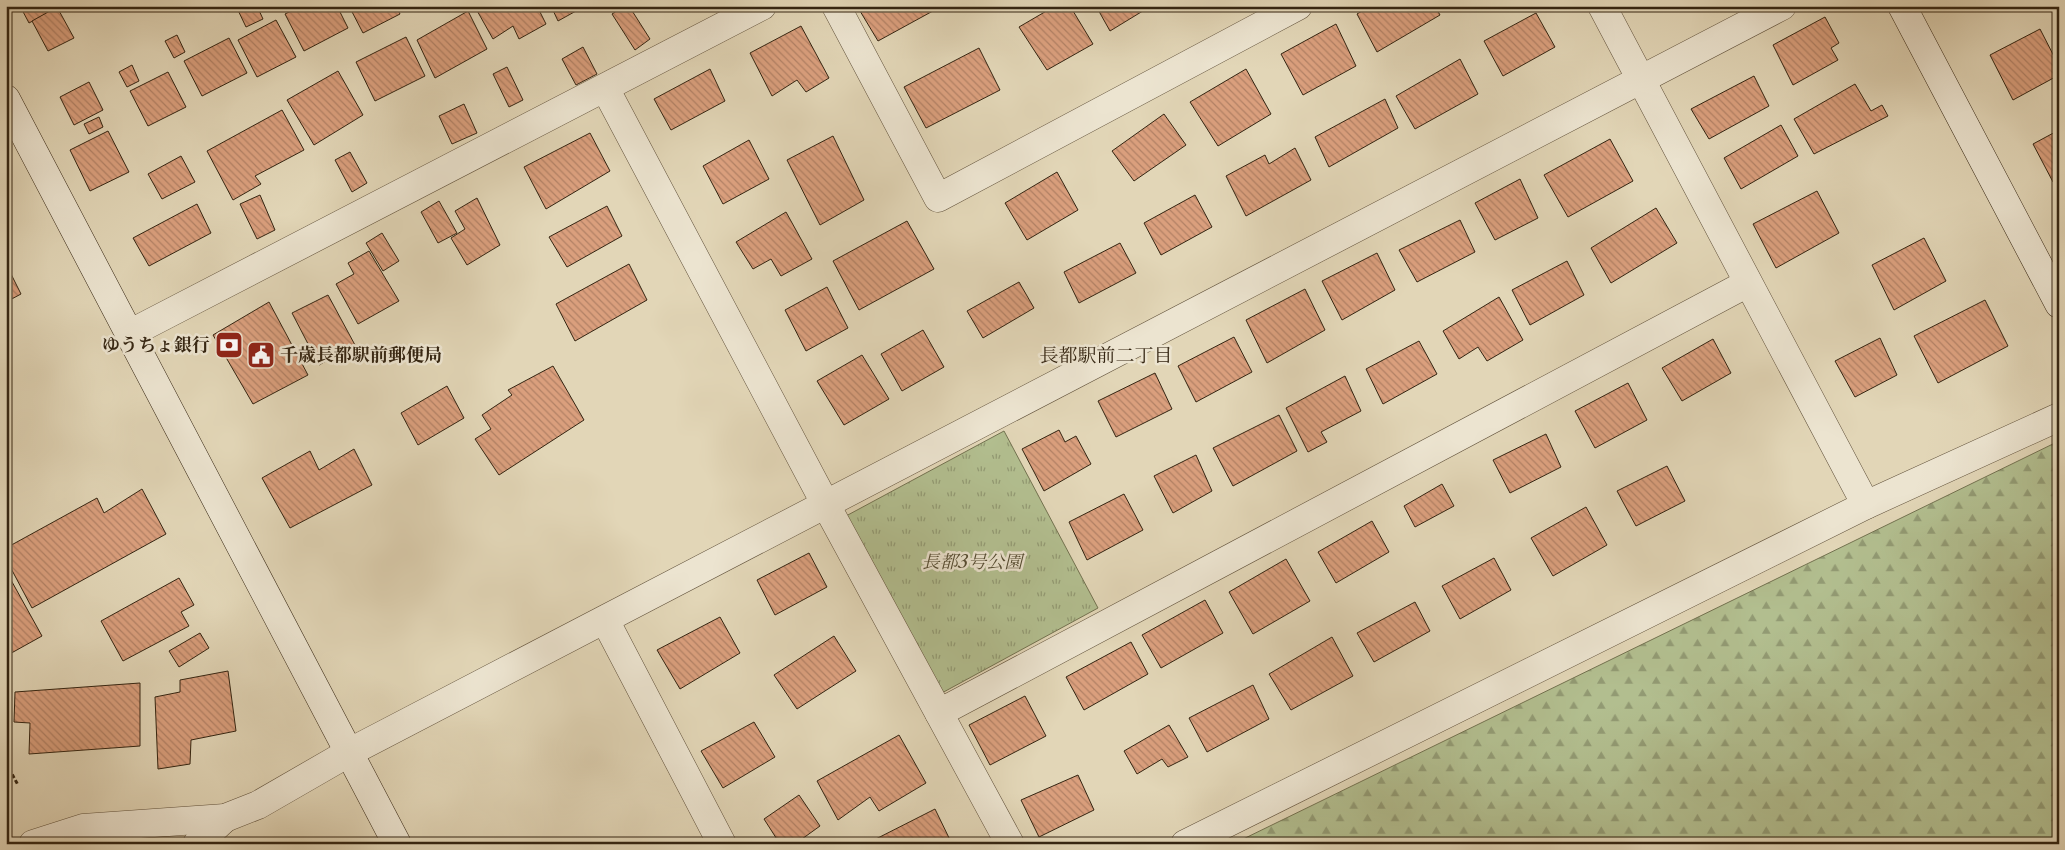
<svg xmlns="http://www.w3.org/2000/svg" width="2065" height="850" font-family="'Libre Caslon Text','Noto Serif JP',serif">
<defs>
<pattern id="forest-firs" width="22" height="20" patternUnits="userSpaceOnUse" patternTransform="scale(1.25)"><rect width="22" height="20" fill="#b2be8f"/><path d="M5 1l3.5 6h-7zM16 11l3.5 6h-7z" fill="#929a73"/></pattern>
<pattern id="park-tufts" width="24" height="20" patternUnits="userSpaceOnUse" patternTransform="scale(1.25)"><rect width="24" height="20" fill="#b2be8f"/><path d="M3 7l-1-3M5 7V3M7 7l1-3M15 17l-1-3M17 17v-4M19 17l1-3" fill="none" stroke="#929a73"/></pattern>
<pattern id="building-back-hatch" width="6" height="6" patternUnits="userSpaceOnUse" patternTransform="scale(1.25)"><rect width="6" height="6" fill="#da9f7d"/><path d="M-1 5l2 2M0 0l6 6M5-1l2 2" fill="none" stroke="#b28165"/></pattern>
</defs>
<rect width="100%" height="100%" fill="#e2d6b7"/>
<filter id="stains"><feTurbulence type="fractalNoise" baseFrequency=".004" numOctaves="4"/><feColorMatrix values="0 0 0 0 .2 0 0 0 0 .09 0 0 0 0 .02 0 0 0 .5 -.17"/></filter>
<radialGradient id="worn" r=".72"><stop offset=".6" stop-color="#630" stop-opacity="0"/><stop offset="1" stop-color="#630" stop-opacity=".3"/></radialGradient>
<!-- forest -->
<path fill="url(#forest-firs)" stroke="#737250" d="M2059 441V844H1233Z"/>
<!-- park -->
<path fill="url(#park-tufts)" stroke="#737250" d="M1004 431 1098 608 940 694 846 516Z"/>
<!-- building -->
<g fill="url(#building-back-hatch)" stroke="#342512">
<path d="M20 6H60L29 23Z"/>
<path d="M236 6H257L263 19 246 27Z"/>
<path d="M301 6H337L348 28 304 51 285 14Z"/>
<path d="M349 6H396L400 14 363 33Z"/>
<path d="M477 6H537L546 24 519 39 513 26 493 39 475 7Z"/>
<path d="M551 6H585L558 21Z"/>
<path d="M624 6H629L650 39 635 50 612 14Z"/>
<path d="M857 6H942L878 41Z"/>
<path d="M1055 6H1070L1093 44 1047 70 1019 27Z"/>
<path d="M1096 6H1151L1110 31Z"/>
<path d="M1370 6H1435L1440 15 1377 52 1357 14Z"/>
<path d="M57 7 74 38 48 51 32 21Z"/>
<path d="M468 11 487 49 435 78 417 40Z"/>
<path d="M1536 13 1555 47 1503 76 1484 41Z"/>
<path d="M1825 17 1839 43 1831 48 1838 60 1793 85 1773 45Z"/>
<path d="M276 20 296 57 257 77 238 40Z"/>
<path d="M1336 24 1356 66 1303 95 1281 54Z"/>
<path d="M801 26 829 78 806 92 797 80 772 96 750 53Z"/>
<path d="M2040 29 2059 66V75L2013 100 1990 55Z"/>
<path d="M177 35 185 52 174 58 165 41Z"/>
<path d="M406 37 425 76 375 101 356 62Z"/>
<path d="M229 38 247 73 202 96 184 61Z"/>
<path d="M583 47 597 74 576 85 562 59Z"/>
<path d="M979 48 1000 90 926 128 904 87Z"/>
<path d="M1460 59 1478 94 1415 129 1396 96Z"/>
<path d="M132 65 139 81 127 87 119 72Z"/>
<path d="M507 67 523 100 509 107 493 74Z"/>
<path d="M710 69 725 101 671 130 654 99Z"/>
<path d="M1246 69 1271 114 1218 146 1190 102Z"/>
<path d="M338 71 363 115 314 145 287 100Z"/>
<path d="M168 72 186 107 148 126 130 91Z"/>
<path d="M1754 76 1769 106 1709 139 1691 109Z"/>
<path d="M89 82 103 110 74 125 60 97Z"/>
<path d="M1855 84 1871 111 1882 105 1888 116 1814 154 1794 119Z"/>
<path d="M1385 99 1398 128 1329 167 1315 137Z"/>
<path d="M464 104 477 133 452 144 439 116Z"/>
<path d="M282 110 304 150 255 176 261 184 233 200 207 151Z"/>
<path d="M1164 114 1186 145 1134 181 1112 151Z"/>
<path d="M99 117 103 127 89 134 84 124Z"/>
<path d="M1781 125 1798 156 1741 189 1724 158Z"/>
<path d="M2059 130V179L2053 182 2033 144Z"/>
<path d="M108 131 129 172 90 191 70 150Z"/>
<path d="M590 133 610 171 546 209 524 167Z"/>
<path d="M833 136 864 200 820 225 787 160Z"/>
<path d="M1610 139 1633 181 1568 217 1544 175Z"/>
<path d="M749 140 769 179 723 204 703 166Z"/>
<path d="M1295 148 1311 180 1246 216 1226 176 1265 155 1269 164Z"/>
<path d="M350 152 367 183 352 192 335 160Z"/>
<path d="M181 156 195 182 162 199 148 174Z"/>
<path d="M1057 172 1078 210 1027 240 1005 203Z"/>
<path d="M1520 179 1538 218 1495 240 1475 203Z"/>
<path d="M1817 191 1839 233 1776 268 1753 224Z"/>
<path d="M260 195 275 230 257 239 240 204Z"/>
<path d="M1195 195 1212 227 1161 255 1144 223Z"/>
<path d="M477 198 500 245 467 265 451 238 465 229 455 211Z"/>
<path d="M439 201 457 233 438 243 421 212Z"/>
<path d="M197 204 211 233 149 266 133 238Z"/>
<path d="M607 206 622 236 567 267 549 237Z"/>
<path d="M1656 208 1677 243 1611 283 1591 248Z"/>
<path d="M786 212 812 259 781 276 771 259 753 269 736 242Z"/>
<path d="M1460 220 1475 252 1417 282 1399 250Z"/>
<path d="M907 221 934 269 859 310 833 261Z"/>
<path d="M382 233 399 261 383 271 366 243Z"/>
<path d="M1924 238 1946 281 1894 310 1872 265Z"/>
<path d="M1120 243 1136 273 1079 303 1064 272Z"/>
<path d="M369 251 399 301 358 324 336 284 354 274 348 263Z"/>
<path d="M1377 253 1395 290 1342 320 1322 281Z"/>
<path d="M1567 261 1584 295 1530 325 1512 290Z"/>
<path d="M6 264 21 294 6 302Z"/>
<path d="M629 264 647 300 575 341 556 304Z"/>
<path d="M1019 282 1034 308 983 338 967 311Z"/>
<path d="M827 287 848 328 806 351 785 310Z"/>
<path d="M1305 289 1325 330 1267 363 1246 320Z"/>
<path d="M328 295 355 345 319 365 292 313Z"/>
<path d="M1499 297 1523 340 1487 361 1478 347 1459 359 1443 331Z"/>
<path d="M1985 300 2008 346 1938 383 1914 336Z"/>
<path d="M269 302 308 375 253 404 213 335Z"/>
<path d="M923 330 944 367 902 391 881 354Z"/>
<path d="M1234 337 1252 372 1196 402 1178 366Z"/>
<path d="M1880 338 1897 375 1855 397 1835 361Z"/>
<path d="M1713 339 1731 373 1682 401 1662 368Z"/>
<path d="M1419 341 1437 374 1383 404 1366 369Z"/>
<path d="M862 355 889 399 844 425 817 381Z"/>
<path d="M553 366 584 420 499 475 475 439 491 429 482 415 512 395 508 390Z"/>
<path d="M1155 373 1172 409 1116 437 1098 401Z"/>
<path d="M1345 376 1361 411 1321 432 1327 442 1308 452 1286 408Z"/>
<path d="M1628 383 1647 420 1595 448 1575 411Z"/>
<path d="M447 386 464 418 418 445 401 413Z"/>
<path d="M1279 415 1297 451 1233 486 1213 448Z"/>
<path d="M1059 430 1065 442 1076 436 1091 464 1044 491 1022 449Z"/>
<path d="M1546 434 1561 467 1510 493 1493 460Z"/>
<path d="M354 449 372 485 290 528 262 478 310 451 319 470Z"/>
<path d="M1196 455 1212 491 1173 513 1154 476Z"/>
<path d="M1667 466 1685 501 1636 526 1617 491Z"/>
<path d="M1442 484 1454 506 1415 527 1404 506Z"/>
<path d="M142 489 166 534 32 608 6 559V548L97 498 104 513Z"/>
<path d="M1124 494 1143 530 1087 560 1069 522Z"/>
<path d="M1586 507 1607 545 1553 576 1531 538Z"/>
<path d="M1372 521 1389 552 1336 583 1318 552Z"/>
<path d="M809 553 827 587 775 615 757 580Z"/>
<path d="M1494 558 1511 590 1460 619 1442 586Z"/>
<path d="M1286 559 1310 601 1253 634 1229 592Z"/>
<path d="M6 571 42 636 6 656Z"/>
<path d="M179 578 194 605 181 612 189 626 123 661 101 621Z"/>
<path d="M1205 600 1223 633 1161 668 1142 635Z"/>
<path d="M1415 602 1430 631 1374 662 1357 633Z"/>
<path d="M720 617 740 653 680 689 657 650Z"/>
<path d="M200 633 209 648 179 667 169 651Z"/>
<path d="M834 636 856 671 797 709 774 675Z"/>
<path d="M1332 637 1353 676 1291 710 1269 674Z"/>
<path d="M1131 642 1148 674 1084 710 1066 677Z"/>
<path d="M228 671 236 731 191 740 190 764 158 769 155 697 180 692V680Z"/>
<path d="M140 683V746L29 754 30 723 14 722 15 692Z"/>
<path d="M1253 685 1269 719 1207 752 1189 718Z"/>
<path d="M1025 696 1046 736 990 765 969 725Z"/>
<path d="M754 722 775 757 723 788 701 751Z"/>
<path d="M1169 725 1188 757 1168 767 1162 759 1137 774 1124 751Z"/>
<path d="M899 735 926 783 879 811 870 797 838 820 817 781Z"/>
<path d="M1078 775 1094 810 1039 837 1021 800Z"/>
<path d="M799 795 820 826 795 844H780L764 819Z"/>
<path d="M935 809 952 844H866Z"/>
</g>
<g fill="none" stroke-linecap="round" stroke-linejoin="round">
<defs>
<g id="street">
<path d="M836 6 938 198 1298 6"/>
<path d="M1602 6 1866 505"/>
<path d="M605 88 826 505 1010 844"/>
<path d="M129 334 762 6"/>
<path d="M605 620 722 844"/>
<path d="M939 713 1748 283"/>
<path d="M33 844 83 828 225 818 258 805 350 752 1782 6"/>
<path d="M197 844 225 818"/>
<path d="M1185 844 1866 505 2059 417"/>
</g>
<g id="secondary">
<path d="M1902 6 2059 304"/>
<path d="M6 99 397 844"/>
</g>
</defs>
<!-- street casing -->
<use href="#street" stroke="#60513b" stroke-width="29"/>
<!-- secondary casing -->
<use href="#secondary" stroke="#342512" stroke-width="29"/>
<!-- path -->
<path stroke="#342512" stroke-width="3" stroke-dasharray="4 2.5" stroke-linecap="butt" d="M6 763 18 785"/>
<!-- street -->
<use href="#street" stroke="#ece4d0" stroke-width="28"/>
<!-- secondary -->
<use href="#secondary" stroke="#ece4d0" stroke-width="28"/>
</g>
<!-- icons -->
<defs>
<symbol id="bank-square" viewBox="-11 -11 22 22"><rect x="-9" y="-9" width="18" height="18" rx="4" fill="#8f2418" stroke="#ece4d0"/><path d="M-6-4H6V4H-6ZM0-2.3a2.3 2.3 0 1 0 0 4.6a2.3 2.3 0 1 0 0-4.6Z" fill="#fff"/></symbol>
<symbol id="civic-square" viewBox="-11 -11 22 22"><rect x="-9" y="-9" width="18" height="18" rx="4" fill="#8f2418" stroke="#ece4d0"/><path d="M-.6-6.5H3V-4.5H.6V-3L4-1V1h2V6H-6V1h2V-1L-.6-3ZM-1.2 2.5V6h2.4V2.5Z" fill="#fff"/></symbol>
</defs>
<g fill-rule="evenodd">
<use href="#bank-square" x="213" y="329" width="32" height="32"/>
<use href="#civic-square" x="245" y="339" width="32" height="32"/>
</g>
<g text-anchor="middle" stroke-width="5" stroke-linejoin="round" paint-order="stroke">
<!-- poi labels -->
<g font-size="18" font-weight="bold" fill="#342512" stroke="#ece4d0" text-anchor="end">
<text x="210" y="351">ゆうちょ銀行</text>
<text x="280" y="361" text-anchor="start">千歳長都駅前郵便局</text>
</g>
<!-- park labels -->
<g font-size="18" font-style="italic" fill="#544b31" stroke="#ece4d0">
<text x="972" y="568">長都3号公園</text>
</g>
<!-- neighbourhood labels -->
<g font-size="19" fill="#342512" stroke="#ece4d0">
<text x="1106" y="362">長都駅前二丁目</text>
</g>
</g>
<!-- margin -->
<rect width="2065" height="850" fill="none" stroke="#e2d6b7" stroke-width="25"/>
<rect x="8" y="8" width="2050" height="835" fill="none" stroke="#342512" stroke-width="2.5"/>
<rect x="12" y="12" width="2040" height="825" fill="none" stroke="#342512"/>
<rect width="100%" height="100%" filter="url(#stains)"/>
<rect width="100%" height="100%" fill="url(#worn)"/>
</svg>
